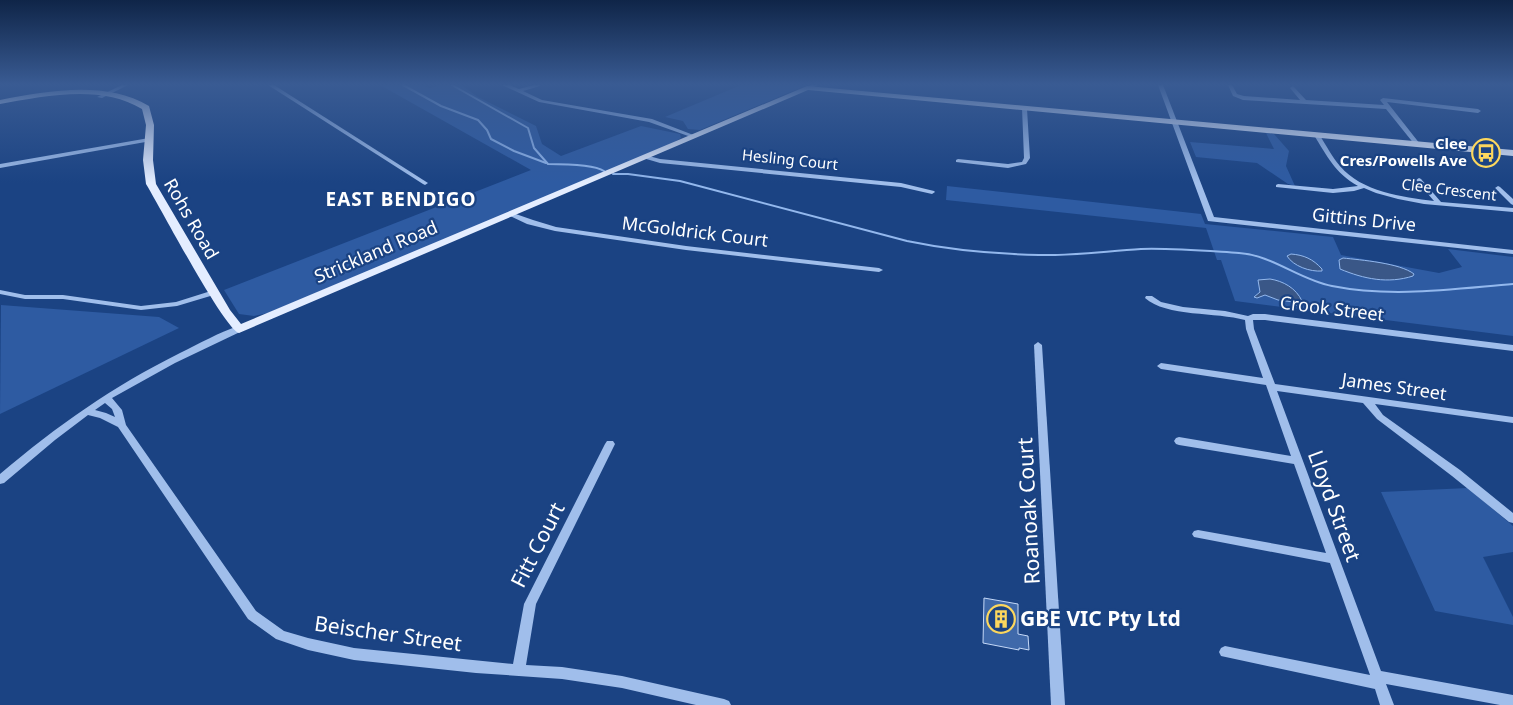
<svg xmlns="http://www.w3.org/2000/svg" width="1513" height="705" font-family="'Noto Sans',sans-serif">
<rect width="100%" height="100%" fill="#1b4383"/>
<!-- green -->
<g fill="#2e5ba2">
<path d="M380 85H422L430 88 440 85H461L478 97 536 126 542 144 561 156 641 126 680 134 681 138 667 146 268 313 254 316 239 314 224 290 531 170Z"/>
<path d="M741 85H807L700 130 688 129 683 121 665 117Z"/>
<path d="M1266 133 1274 134 1289 151 1286 166 1295 186 1288 184 1257 163 1196 157 1190 142 1274 149Z"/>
<path d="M947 186 1201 214 1205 224 1333 237 1341 255 1439 273 1462 267 1448 249 1513 257V336L1235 301 1221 260H1217L1206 228 946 200Z"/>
<path d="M1 305 159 317 179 328 0 414Z"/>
<path d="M1468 488 1513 526V552L1483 557 1513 617V625L1435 611 1381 492Z"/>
</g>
<!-- water -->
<g fill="#3a5787" stroke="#93b8ed">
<path d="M1291 254C1304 255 1313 259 1322 269V271C1310 272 1293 266 1287 256Z"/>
<path d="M1343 258C1361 260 1400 263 1414 274L1413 276C1388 284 1364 279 1340 269L1339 260Z"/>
<path d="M1270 279C1283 281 1296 288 1302 301L1300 306H1297L1294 302 1278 300 1265 295 1257 298 1254 297 1260 292 1258 280Z"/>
</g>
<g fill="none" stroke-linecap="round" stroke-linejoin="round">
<!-- stream -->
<g stroke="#93b8ed" stroke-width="2">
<path d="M403 85 441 106 478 120 487 130 491 139 514 151 546 163"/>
<path d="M452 85 528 128 534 148 548 164C562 164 593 164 604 171"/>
<path d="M613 174H628L680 181 907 241C950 250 995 254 1039 255 1072 256 1107 251 1141 249 1173 248 1207 251 1239 253 1272 255 1300 280 1332 286 1392 298 1453 289 1513 284"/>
</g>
</g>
<!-- building -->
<path fill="#3f69aa" stroke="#c5d9f8" d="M984 598 1018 604V634L1028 636 1029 650 1019 648V650L983 643Z"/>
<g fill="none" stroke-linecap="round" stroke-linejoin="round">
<!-- minor -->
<g fill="#a0beeb" fill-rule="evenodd">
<path d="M122 85H128L102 98 97 97Z"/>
<path d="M268 85H274L428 183 425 185 423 184Z"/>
<path d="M502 85H509L519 89 534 85H540V86L523 91 542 100 652 119 696 136 691 137 649 122 539 102Z"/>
<path d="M811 85H818L807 90 804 88Z"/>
<path d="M1158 85H1163L1214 217 1513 250V254L1208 221Z"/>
<path d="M1228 85H1232L1237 94 1244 96 1300 100 1290 88 1293 86 1306 100 1384 105 1380 100 1383 98 1478 109 1481 111 1478 113 1387 102 1420 144 1417 146 1415 145 1386 109 1243 100 1233 96Z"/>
<path d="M1022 108 1027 109 1030 158 1026 164 1008 168 956 162V160L958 159 1008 164 1022 162 1024 158Z"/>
<path d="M1315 134H1319C1326 145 1332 157 1340 166 1362 192 1402 197 1434 201L1416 180 1419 178 1421 179 1441 202 1513 208V212L1424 204 1398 199 1376 193 1364 188 1354 191 1333 193 1276 187V185L1278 184 1333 189 1358 186C1335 173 1327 156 1314 135Z"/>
<path d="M149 138 152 140 151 141 0 168V164Z"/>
<path d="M645 155 660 159 901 183 934 191 935 192 932 194 901 187 660 163 643 158 642 157Z"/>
<path d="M1498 186 1500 187 1513 199V205L1511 204 1495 188Z"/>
<path d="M510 212 533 220 556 227 686 246 879 268 883 270 879 272 686 250 555 231 527 224 508 215V213Z"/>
<path d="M0 290 25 295H63L141 306 176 302 214 290 218 292 217 294 177 306 141 310 63 299H25L0 294Z"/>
<path d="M1146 296H1152L1161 302 1183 307 1225 311 1248 316 1253 314H1265L1513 345V351L1265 320H1253L1254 329 1275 384 1513 417V423L1375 404 1383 415 1460 470 1513 513V523L1509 522 1452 476 1377 419 1363 403 1277 391 1381 671 1513 695V705H1500L1386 684 1394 705H1380L1375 689 1221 656 1219 652 1221 648 1225 646 1370 675 1330 563 1194 537 1192 534 1194 531 1198 530 1326 553 1294 464 1179 445 1176 444 1174 441 1176 438 1179 437 1291 456 1266 385 1161 369 1157 366 1161 363 1263 378 1246 329 1245 320C1217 312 1166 317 1145 298Z"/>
<path d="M239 326 242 327 243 329 242 331 175 363 112 398 122 410 126 425 256 611 284 631 308 638 354 648 513 664 524 604 605 444 607 441H613L615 444 536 604 526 665 562 667 622 676 724 699 729 701 731 705H696L622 688 562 679 476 673 354 660 308 650 276 639 248 619 118 427 100 418 88 415 55 440 4 483 0 484V474C58 425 112 387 180 353 199 344 219 332 239 326ZM105 403 112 409 115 417 106 413 95 410Z"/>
<path d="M1038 342 1042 345 1065 705H1051L1034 345Z"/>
</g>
<!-- major -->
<path fill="#e4edff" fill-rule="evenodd" d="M807 86 1513 150V156L808 90 239 333C224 329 159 205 146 184L143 160 146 125 142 109C101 84 45 96 0 104V100C48 91 105 80 149 106L154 125 153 160 156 184 230 310 241 324Z"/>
</g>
<!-- sky -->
<linearGradient id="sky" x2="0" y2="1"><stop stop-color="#0f2548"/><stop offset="0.46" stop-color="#395b93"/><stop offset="1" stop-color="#395b93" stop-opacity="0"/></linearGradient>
<rect width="1513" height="183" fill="url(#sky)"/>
<!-- icons -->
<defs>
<symbol id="bus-ring" viewBox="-11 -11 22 22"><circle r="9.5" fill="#1b4383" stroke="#fcd75d" stroke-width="1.5"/><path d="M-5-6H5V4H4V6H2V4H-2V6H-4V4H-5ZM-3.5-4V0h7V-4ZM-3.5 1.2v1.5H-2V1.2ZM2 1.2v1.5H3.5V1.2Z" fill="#fcd75d"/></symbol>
<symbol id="building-ring" viewBox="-11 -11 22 22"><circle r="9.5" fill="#1b4383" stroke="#fcd75d" stroke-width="1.5"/><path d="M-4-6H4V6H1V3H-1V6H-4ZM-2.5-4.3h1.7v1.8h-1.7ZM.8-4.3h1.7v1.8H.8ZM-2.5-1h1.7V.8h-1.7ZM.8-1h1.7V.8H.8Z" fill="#fcd75d"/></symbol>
</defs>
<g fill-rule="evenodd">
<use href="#bus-ring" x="1470" y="137" width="32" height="32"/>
<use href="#building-ring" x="985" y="603" width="32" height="32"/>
</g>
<g text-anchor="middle" stroke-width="4.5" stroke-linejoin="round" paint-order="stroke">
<!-- far-poi labels -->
<g font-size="15" font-weight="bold" fill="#fff" stroke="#1b4383" text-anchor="end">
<text x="1467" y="149">Clee<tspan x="1467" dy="17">Cres/Powells Ave</tspan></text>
</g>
<!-- far-street labels -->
<g font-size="15" fill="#fff" stroke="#1b4383">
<text transform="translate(790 160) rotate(6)" y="5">Hesling Court</text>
<text transform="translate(1449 190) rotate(7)" y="5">Clee Crescent</text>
</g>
<!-- street labels -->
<g font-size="18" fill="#fff" stroke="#1b4383">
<text transform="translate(191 219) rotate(60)" y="6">Rohs Road</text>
<text transform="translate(1364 220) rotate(6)" y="6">Gittins Drive</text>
<text transform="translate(695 232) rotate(7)" y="6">McGoldrick Court</text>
<text transform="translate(376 252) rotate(-23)" y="6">Strickland Road</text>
<text transform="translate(1332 309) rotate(7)" y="6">Crook Street</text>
<text transform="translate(1394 387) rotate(8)" y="6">James Street</text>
</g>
<!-- far-district labels -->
<g font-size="19" font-weight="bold" letter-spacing="1" fill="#fff" stroke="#1b4383">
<text x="401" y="206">EAST BENDIGO</text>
</g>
<!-- near-street labels -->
<g font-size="21" fill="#fff" stroke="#1b4383">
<text transform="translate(1334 506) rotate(70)" y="7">Lloyd Street</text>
<text transform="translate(1029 511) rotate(-93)" y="7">Roanoak Court</text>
<text transform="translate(538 545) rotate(-63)" y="7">Fitt Court</text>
<text transform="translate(388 634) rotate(8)" y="7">Beischer Street</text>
</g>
<!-- near-poi labels -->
<g font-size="21" font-weight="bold" fill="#fff" stroke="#1b4383" text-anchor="start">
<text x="1020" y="626">GBE VIC Pty Ltd</text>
</g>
</g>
</svg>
